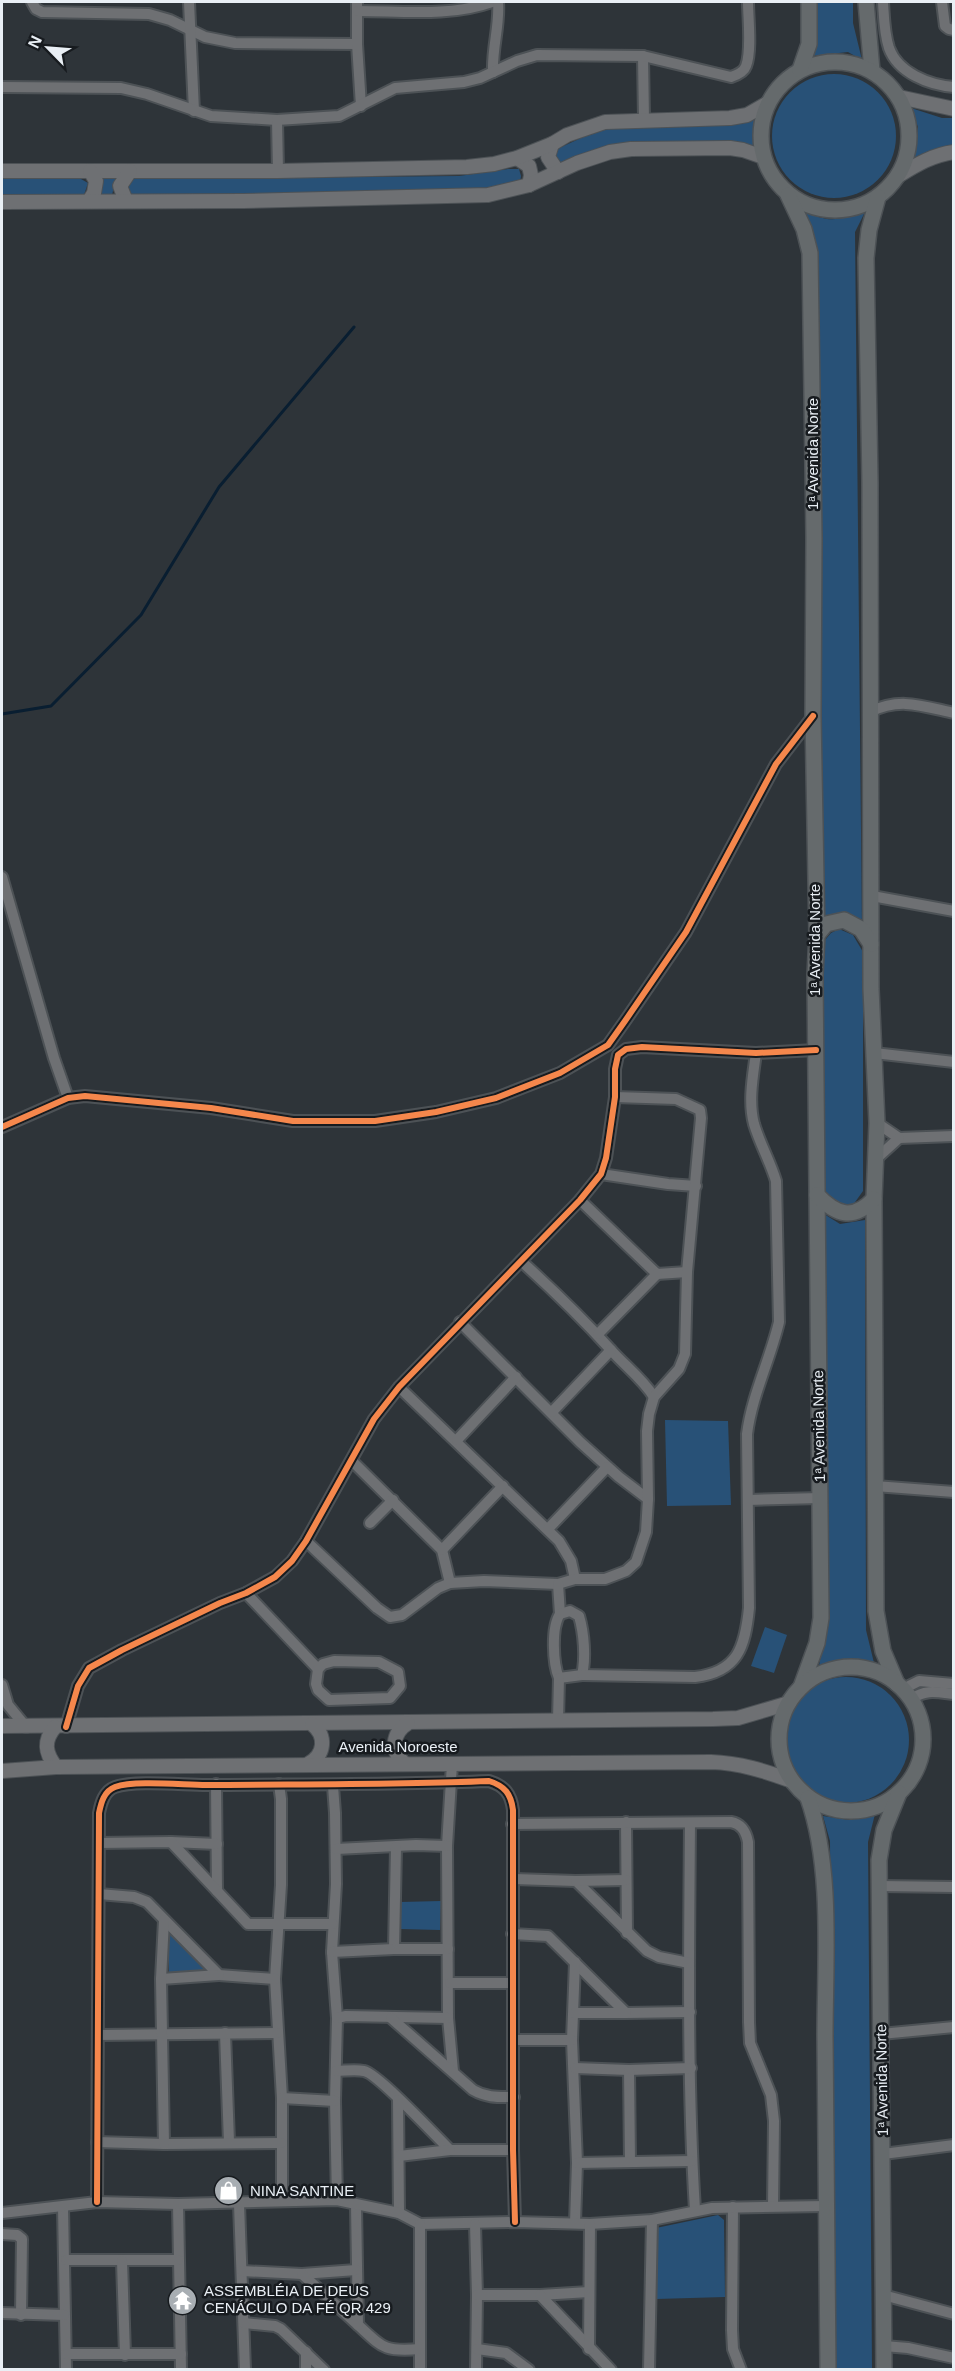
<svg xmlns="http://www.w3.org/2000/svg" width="955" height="2371" font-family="Helvetica,sans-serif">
<rect width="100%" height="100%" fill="#2e3439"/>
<!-- green -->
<g fill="#285177">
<path d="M817 2H853V23L862 60 848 52 812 56 818 41Z"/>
<circle cx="834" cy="136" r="62"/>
<path d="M911 108 942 118H953V149L912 161 918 127Z"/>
<path d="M759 117 757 151 622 145 559 165 551 156 557 149 603 128 744 123Z"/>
<path d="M508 169H519L521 176 520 183 480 194 139 201 124 193V185L134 179 459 176Z"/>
<path d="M99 177 116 178 112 195 94 201Z"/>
<path d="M2 179H81L88 183 83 198 2 199Z"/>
<path d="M803 210C829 224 837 220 865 212L855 232 862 929 822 919Z"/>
<path d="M839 929 853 935 863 952V1191L853 1205 841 1208 823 1191 820 946 831 933Z"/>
<path d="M824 1214 840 1224 865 1220 866 1630 875 1667 840 1661 819 1666 826 1626Z"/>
<path d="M665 1420 728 1421 731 1505 667 1506Z"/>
<path d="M765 1627 787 1635 774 1673 751 1666Z"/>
<circle cx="846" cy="1740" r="63"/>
<path d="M875 1814 868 1842 872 2369H833L830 1841 823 1816 849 1820Z"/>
<path d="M441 1901 440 1930 400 1929V1902Z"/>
<path d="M169 1932 210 1973 169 1974Z"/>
<path d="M718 2215 724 2220 725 2297 656 2299V2228Z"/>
</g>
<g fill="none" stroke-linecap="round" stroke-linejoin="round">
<!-- stream -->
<path stroke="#091e31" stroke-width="3" d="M2 714 51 706 141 615 219 487 354 327"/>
<defs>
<g id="minor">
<path d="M32 2 36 9 42 12 149 14 170 20 205 37 235 43 357 44"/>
<path d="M189 2 194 111"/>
<path d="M357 2V44L361 106"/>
<path d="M883 2C884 17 884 33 889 48 898 73 929 85 954 87"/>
<path d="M942 2 945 26 949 29 954 30"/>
<path d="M358 11C401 11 451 17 492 2"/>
<path d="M643 56 644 120"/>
<path d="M493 72C492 47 500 25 498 2"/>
<path d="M2 87 121 88 147 94 211 116 277 120 339 116 395 88 464 82 480 78 517 61 537 55 643 56 731 77C737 75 744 72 746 66 752 51 748 18 748 2"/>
<path d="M277 120 278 171"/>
<path d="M870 712C900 697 922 706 954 713"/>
<path d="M2 877 54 1058 68 1098"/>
<path d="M872 896 954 911"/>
<path d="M874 1053 954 1062"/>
<path d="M877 1123 899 1138 954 1136"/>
<path d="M2 1127 68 1098 85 1096 211 1108 293 1121H375L436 1112 496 1098 560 1073 608 1045 625 1021 686 932 776 764 813 716"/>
<path d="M877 1158 899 1138"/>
<path d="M601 1174 668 1184 696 1186"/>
<path d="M580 1200 657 1274 687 1272"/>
<path d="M521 1261C552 1289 582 1318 610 1349 625 1366 642 1378 654 1397"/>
<path d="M460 1322 580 1442 619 1477 648 1499"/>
<path d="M598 1334 657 1274"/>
<path d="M399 1387 559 1541 571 1561 575 1579"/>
<path d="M552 1412 611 1350"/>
<path d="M457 1440 516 1377"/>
<path d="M352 1461 442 1550 450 1583"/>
<path d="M875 1486 954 1492"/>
<path d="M748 1500 820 1498"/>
<path d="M370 1523 393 1500"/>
<path d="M548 1529 607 1467"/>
<path d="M306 1541 377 1608 390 1617 402 1615 438 1588 450 1583 484 1581 558 1584 575 1579H605L626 1571 636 1562 646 1532 648 1499 647 1431 649 1414 654 1397 679 1369 685 1354 687 1272 701 1118 700 1110 676 1099 615 1097"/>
<path d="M442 1550 503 1486"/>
<path d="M558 1584 560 1614"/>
<path d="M246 1593 318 1669"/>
<path d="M570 1611 579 1616C584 1633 586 1658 582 1675L559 1678C553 1664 551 1627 560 1614Z"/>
<path d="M334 1661 379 1662 398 1672 400 1686 390 1698 329 1700 318 1690 316 1684 318 1669 323 1664Z"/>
<path d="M582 1675 695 1677C738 1672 745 1647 749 1608L747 1434C752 1395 770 1360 779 1322L776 1181C770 1161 760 1144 754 1124 748 1101 753 1076 756 1053"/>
<path d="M2 1685 8 1705 26 1727"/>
<path d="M903 1689 919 1681 954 1684"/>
<path d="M911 1699C926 1689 936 1692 954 1694"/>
<path d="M558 1721 559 1678"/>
<path d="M66 1727 78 1686 89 1668 122 1650 220 1603 246 1593 275 1577 292 1561 306 1541 374 1419 399 1387 580 1200 601 1174 606 1158 615 1097V1069L618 1055 626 1049 642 1047 756 1053 816 1050"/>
<path d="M452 1764 447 1846 448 2018 453 2071"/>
<path d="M216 1784 217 1891"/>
<path d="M279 1784 281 1799V1885L275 1979 282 2098V2200"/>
<path d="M333 1786 335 1813 336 1884 332 1952 337 2018 335 2101 337 2200"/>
<path d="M626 1822 627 1933"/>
<path d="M690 1823C689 1952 687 2081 695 2210"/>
<path d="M512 1824 731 1822C742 1824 746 1832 748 1842L749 2022 750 2043 771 2095 774 2121 773 2206"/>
<path d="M171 1842 217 1844"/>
<path d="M99 1843 171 1842 248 1924H333"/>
<path d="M336 1849 416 1845 447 1846"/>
<path d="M514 1879 576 1881 647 1951 659 1957 689 1963"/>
<path d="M576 1881 626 1880"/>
<path d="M879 1886 954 1887"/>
<path d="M99 1894 134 1897 147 1902 219 1975 275 1979"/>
<path d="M512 1934 548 1936 626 2013 690 2012"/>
<path d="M394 1949 396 1847"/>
<path d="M332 1952 394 1949H448"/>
<path d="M575 1962 572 2040 577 2163 575 2223"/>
<path d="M161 1979 219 1975"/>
<path d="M450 1983H512"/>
<path d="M574 2013H626"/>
<path d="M337 2018 346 2016 448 2018"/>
<path d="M391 2018 473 2090C487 2098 498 2097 514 2097"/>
<path d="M225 2033 229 2142"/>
<path d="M881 2034 954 2027"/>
<path d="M98 2035 277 2033"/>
<path d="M514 2040H572"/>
<path d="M575 2068 629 2070 691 2068"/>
<path d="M629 2070 630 2162"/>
<path d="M336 2071C345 2071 355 2069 364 2071 377 2073 437 2137 450 2150H513"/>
<path d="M282 2098 335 2101"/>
<path d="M398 2100 399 2213"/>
<path d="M97 2142 164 2144 281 2143"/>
<path d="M164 2144 161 1979 164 1920"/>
<path d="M883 2154 954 2145"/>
<path d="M399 2156 450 2150"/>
<path d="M577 2163 692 2161"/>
<path d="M97 2202 99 1813C101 1803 104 1791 115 1787 135 1780 183 1785 206 1785 301 1784 395 1785 489 1781 505 1786 511 1794 513 1810V2150L515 2222"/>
<path d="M178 2204 181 2370"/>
<path d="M239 2204 245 2370"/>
<path d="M356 2205 358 2325C383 2348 384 2352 420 2349"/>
<path d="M63 2207 66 2370"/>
<path d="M733 2207 732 2330 733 2349 741 2370"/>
<path d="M2 2213 97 2202 178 2204 337 2200 399 2213 420 2224 515 2222 590 2224 652 2220 712 2208 826 2206"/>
<path d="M475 2224 477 2295 476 2370"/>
<path d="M2 2234 17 2235 22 2239 21 2315"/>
<path d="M66 2260H178"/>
<path d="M122 2261 125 2355"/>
<path d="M242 2271 302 2274 356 2270"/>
<path d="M302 2274 358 2325"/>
<path d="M477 2295H540L589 2292"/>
<path d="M540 2295 611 2370"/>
<path d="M883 2295 954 2314"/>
<path d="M2 2313 64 2315"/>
<path d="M244 2323 275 2326 281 2329 324 2370"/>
<path d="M884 2346 908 2348 954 2358"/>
<path d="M477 2349 506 2353 529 2370"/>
<path d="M589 2349 590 2224"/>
<path d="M66 2354H181"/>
<path d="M306 2370V2352"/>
<path d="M420 2370V2224"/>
<path d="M649 2370 652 2220"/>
</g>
<g id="tertiary">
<path d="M899 97 954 109"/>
<path d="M552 144 548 157 558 172"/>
<path d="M517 158 529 166 531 175 529 185"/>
<path d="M2 171H278L467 167 494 164 517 158 552 144 567 135 605 122 730 118 747 115 768 103"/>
<path d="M898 176C916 165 932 155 954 152"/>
<path d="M89 201 94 193 96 181 90 171"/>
<path d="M126 201 120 186 130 171"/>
<path d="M2 202 243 201 488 195 529 185 577 163 610 152 631 149 730 148 743 150 763 157"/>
<path d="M2 1726 713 1719 738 1718 789 1703"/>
<path d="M55 1727C43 1741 45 1753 56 1767"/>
<path d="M308 1764C325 1755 327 1736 312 1724"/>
<path d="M405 1764C390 1751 392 1733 408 1723"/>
<path d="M2 1771 56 1767 711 1762C740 1763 765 1771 792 1781"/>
</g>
<g id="secondary">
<path d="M866 2 872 71"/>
<circle cx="835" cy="136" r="74"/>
<path d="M800 70 809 44V2"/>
<path d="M788 195 804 229 810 253 814 538 813 716 817 935 815 975 821 1618 817 1643 801 1687"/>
<path d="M878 197 869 230 866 258 870 483 871 989 877 1123 874 1199 876 1611 883 1651 897 1684"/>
<path d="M817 935 826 924 844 920 861 929 871 944"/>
<path d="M817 1195C836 1215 853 1221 874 1199"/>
<circle cx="851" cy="1739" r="72"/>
<path d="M808 1798C833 1868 825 1962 825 2037 825 2148 828 2259 828 2370"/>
<path d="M884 2370 879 1860 884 1830 899 1793"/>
</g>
</defs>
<!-- minor casing -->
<use href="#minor" stroke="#4d5256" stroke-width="14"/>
<!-- tertiary casing -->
<use href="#tertiary" stroke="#4d5256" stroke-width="16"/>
<!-- secondary casing -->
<use href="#secondary" stroke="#4d5256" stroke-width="18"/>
<!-- minor -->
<use href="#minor" stroke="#6e7073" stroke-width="10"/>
<!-- tertiary -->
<use href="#tertiary" stroke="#6e7073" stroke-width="14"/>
<!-- secondary -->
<use href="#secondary" stroke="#656a6c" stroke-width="15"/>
<defs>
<g id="cycleway">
<path d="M2 1127 68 1098 85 1096 211 1108 293 1121H375L436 1112 496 1098 560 1073 608 1045 625 1021 686 932 776 764 813 716"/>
<path d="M66 1727 78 1686 89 1668 122 1650 220 1603 246 1593 275 1577 292 1561 306 1541 374 1419 399 1387 580 1200 601 1174 606 1158 615 1097V1069L618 1055 626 1049 642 1047 756 1053 816 1050"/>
<path d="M97 2202 99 1813C101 1803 104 1791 115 1787 135 1780 183 1785 206 1785 301 1784 395 1785 489 1781 505 1786 511 1794 513 1810V2150L515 2222"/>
</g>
</defs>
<!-- cycleway casing -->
<use href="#cycleway" stroke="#171b1f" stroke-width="10"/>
<!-- cycleway -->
<use href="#cycleway" stroke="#f5874c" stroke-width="6"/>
</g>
<!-- icons -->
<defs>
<symbol id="shop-disc" viewBox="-11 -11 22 22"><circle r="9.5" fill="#a8aeb3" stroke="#171b1f"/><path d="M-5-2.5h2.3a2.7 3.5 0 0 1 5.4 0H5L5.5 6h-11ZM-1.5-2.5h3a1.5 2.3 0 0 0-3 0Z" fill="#fff"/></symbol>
<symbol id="temple-disc" viewBox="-11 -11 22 22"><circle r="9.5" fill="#a8aeb3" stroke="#171b1f"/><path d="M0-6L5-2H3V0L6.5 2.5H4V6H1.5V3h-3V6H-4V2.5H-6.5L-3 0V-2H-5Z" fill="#fff"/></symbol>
</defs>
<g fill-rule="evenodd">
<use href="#shop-disc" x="212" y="2174" width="33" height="33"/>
<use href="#temple-disc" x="166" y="2284" width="33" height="33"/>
</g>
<g text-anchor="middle" stroke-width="5" stroke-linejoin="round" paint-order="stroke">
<!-- street labels -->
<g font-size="15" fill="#e9eff5" stroke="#171b1f">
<text transform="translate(813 454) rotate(-90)" y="5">1ᵃ Avenida Norte</text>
<text transform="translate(815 940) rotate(-90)" y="5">1ᵃ Avenida Norte</text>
<text transform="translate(819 1426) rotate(-91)" y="5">1ᵃ Avenida Norte</text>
<text x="398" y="1752">Avenida Noroeste</text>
<text transform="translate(882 2080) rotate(-91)" y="5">1ᵃ Avenida Norte</text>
</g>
<!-- poi labels -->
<g font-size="15" fill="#e9eff5" stroke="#171b1f" text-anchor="start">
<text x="250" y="2196">NINA SANTINE</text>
<text x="204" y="2296">ASSEMBLÉIA DE DEUS<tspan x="204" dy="17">CENÁCULO DA FÉ QR 429</tspan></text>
</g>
</g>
<!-- border -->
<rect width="955" height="2371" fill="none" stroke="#e9eff5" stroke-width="6"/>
<!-- north arrow -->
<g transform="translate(48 48) rotate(295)" stroke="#171b1f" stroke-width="4.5" paint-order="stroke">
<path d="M0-4.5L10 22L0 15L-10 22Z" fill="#e9eff5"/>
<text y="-9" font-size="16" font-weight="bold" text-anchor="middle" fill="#e9eff5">N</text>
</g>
</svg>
